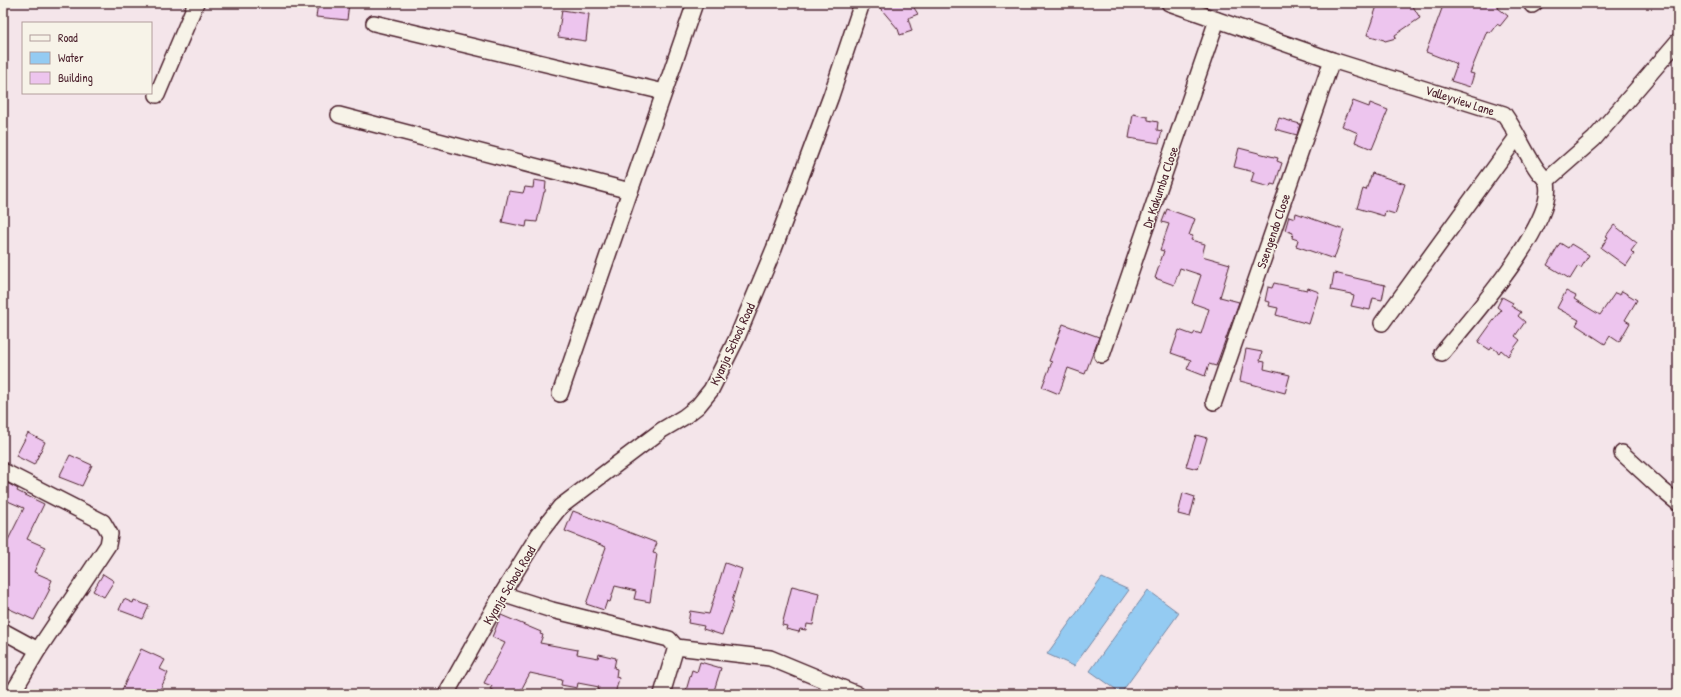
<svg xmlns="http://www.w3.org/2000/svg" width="1681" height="697" font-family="'Patrick Hand',sans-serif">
<rect width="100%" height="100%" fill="#f4e5ea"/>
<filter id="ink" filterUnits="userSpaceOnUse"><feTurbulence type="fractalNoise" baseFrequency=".025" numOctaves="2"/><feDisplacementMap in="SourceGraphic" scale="8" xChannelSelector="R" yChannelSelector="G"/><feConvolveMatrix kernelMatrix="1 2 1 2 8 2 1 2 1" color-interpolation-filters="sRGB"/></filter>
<g filter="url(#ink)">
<!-- water -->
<g fill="#94cbf2" stroke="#7686a2">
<path d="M1102 578 1129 590 1074 666 1047 654Z"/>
<path d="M1148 590 1179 613 1121 693 1090 671Z"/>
</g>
<!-- building -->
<g fill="#edc5ee" stroke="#4a1f2b">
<path d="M318 3H349L347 20 316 17Z"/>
<path d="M876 3H911L918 14 908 18 912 31 900 35 898 29Z"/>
<path d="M1378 3H1411L1420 18 1395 35 1396 38 1385 41 1384 40 1367 35Z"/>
<path d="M1444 3H1502L1498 8 1508 16 1500 26 1497 24 1490 33 1487 31 1470 73 1474 74 1470 87 1451 81 1457 64 1426 52Z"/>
<path d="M562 10 589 14 586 41 558 37Z"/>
<path d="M1353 101 1369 107 1370 103 1388 110 1372 149 1355 142 1358 133 1342 126Z"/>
<path d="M1133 114 1148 117V120L1158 122 1157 130 1162 131 1159 143 1129 138Z"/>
<path d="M1279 118 1300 124 1297 135 1275 129Z"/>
<path d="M1239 148 1278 158 1277 161 1282 163 1275 185 1271 184 1270 187 1251 182 1254 172 1234 167Z"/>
<path d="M1372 173 1405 184 1395 214 1385 211 1384 216 1357 208 1363 189 1366 190Z"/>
<path d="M534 180 546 182 545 192H544L537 222 527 221 526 227 502 222 509 191 523 193 525 187 533 188Z"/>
<path d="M1167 209 1195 219 1189 235 1193 236 1191 240 1205 244 1202 256 1230 264 1220 297 1239 302 1216 366 1209 364 1205 376 1187 369 1191 360 1171 353 1179 330 1193 335 1195 332 1201 334 1209 309 1192 303 1201 275 1180 268 1174 285 1155 278 1164 251 1160 250 1169 224 1162 222Z"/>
<path d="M1296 213 1344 230 1334 259 1296 246 1298 240 1292 238 1293 233 1285 230 1289 216 1295 218Z"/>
<path d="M1614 225 1637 243 1631 251 1634 254 1626 266 1601 248 1608 237 1606 236Z"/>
<path d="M1560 243 1568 248 1571 244 1589 255 1581 268 1578 266 1570 279 1547 265Z"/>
<path d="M1334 273 1385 285 1382 300 1373 298 1370 310 1351 306 1354 296 1351 295V294L1331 290Z"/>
<path d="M1274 283 1307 290 1308 288 1319 292 1309 324 1276 315 1278 308 1269 306 1270 302 1265 301 1268 287 1272 288Z"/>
<path d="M1566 291 1576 296 1574 299 1600 315 1615 293 1620 295 1622 291 1637 300 1625 320 1630 323 1619 342 1610 336 1605 344 1576 325 1579 320 1557 308Z"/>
<path d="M1502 297 1513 303 1511 306 1521 312 1518 316 1525 322 1515 336 1520 340 1508 356 1501 350 1499 353 1492 347 1490 350 1478 342 1501 310 1497 307Z"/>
<path d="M1063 324 1099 337 1085 374 1068 368 1059 394 1042 387 1052 362 1049 361Z"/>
<path d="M1246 349 1262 352 1260 361 1265 362 1264 369 1290 375 1285 393 1240 381Z"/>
<path d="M28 433 45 442 34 465 16 456Z"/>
<path d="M1196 435 1207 438 1198 469 1186 466Z"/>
<path d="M70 455 92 465 82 486 59 477Z"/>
<path d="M3 481 18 489 17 491 44 504 27 539 45 547 34 572 52 580 48 589H50L34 620 3 606V550L24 508 3 499Z"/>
<path d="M1183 493 1195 497 1190 517 1178 514Z"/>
<path d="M573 511 657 543 653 553 657 554 650 602 634 599 636 591 615 586 610 602 607 601 604 610 586 604 606 547 565 531Z"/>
<path d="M725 563 742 569 732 601 734 602 722 635 703 629 704 626 688 623 690 611 709 614Z"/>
<path d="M103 574 114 581 104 597 93 591Z"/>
<path d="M792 586 819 593 813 625 807 624 806 630 800 629 799 632 786 629 787 626 782 625Z"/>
<path d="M124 599 133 603 134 600 149 606 143 619 119 610Z"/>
<path d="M501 615 541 632 540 634 543 635 540 643 578 650 577 654 598 658 599 654 616 658 614 668 617 669 616 677 619 678 615 694H597L599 687 578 683 577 688 561 685 562 680 530 673 519 694H500L490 689 492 686 484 683 505 643 492 637Z"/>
<path d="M141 649 165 660 160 669 168 673 158 694H120Z"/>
<path d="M700 662 721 668 713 694H685L692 670 697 672Z"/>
</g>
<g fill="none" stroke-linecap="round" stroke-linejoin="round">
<defs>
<g id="street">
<path d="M1169 3 1332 60 1504 114C1517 132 1525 153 1538 171 1541 175 1546 179 1547 183 1556 223 1468 322 1442 353"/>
<path d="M1532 5 1535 3"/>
<path d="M374 23 664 92"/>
<path d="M157 95 196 3"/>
<path d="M339 115 630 191"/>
<path d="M1546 181 1594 139 1678 41"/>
<path d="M1382 323 1517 137"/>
<path d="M1102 355 1217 20"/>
<path d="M560 394 695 3"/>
<path d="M1214 402 1332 60"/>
<path d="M1622 453 1661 489 1678 503"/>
<path d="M3 471 103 522 110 534 108 545 38 650 12 694"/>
<path d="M502 594 552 610 669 639 676 647 770 658 857 694"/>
<path d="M3 631 38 650"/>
<path d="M446 694 502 594 539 534 560 507 662 430 684 417 698 406 711 390 736 340 774 249 831 96 862 3"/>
<path d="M662 694 676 647"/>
</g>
</defs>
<!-- street casing -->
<use href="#street" stroke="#4a1f2b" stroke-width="18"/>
<!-- street -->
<use href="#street" stroke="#f7f3e8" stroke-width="15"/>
</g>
</g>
<g text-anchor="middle" stroke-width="3" stroke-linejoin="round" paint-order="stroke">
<!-- street labels -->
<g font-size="13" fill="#4a1f2b" stroke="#f7f3e8">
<text transform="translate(1460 100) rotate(18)" y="5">Valleyview Lane</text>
<text transform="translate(1160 187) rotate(-71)" y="5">Dr Kakumba Close</text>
<text transform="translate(1273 231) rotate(-71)" y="5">Ssengendo Close</text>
<text transform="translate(732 344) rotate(-65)" y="5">Kyanja School Road</text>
<text transform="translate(509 585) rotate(-59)" y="5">Kyanja School Road</text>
</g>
</g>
<!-- margin -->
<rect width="1681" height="697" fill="none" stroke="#f7f3e8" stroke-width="16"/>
<rect x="8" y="8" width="1665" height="681" fill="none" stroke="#4a1f2b" stroke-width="1.5" filter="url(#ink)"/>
<!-- legend -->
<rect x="22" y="22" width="130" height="72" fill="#f7f3e8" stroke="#b29e9c"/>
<rect x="30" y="35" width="20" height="6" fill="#f7f3e8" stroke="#b29e9c"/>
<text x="58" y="42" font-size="12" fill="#4a1f2b">Road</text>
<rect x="30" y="52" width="20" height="12" fill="#94cbf2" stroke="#b29e9c"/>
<text x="58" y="62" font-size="12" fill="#4a1f2b">Water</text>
<rect x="30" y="72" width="20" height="12" fill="#edc5ee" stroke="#b29e9c"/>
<text x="58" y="82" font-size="12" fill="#4a1f2b">Building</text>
</svg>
